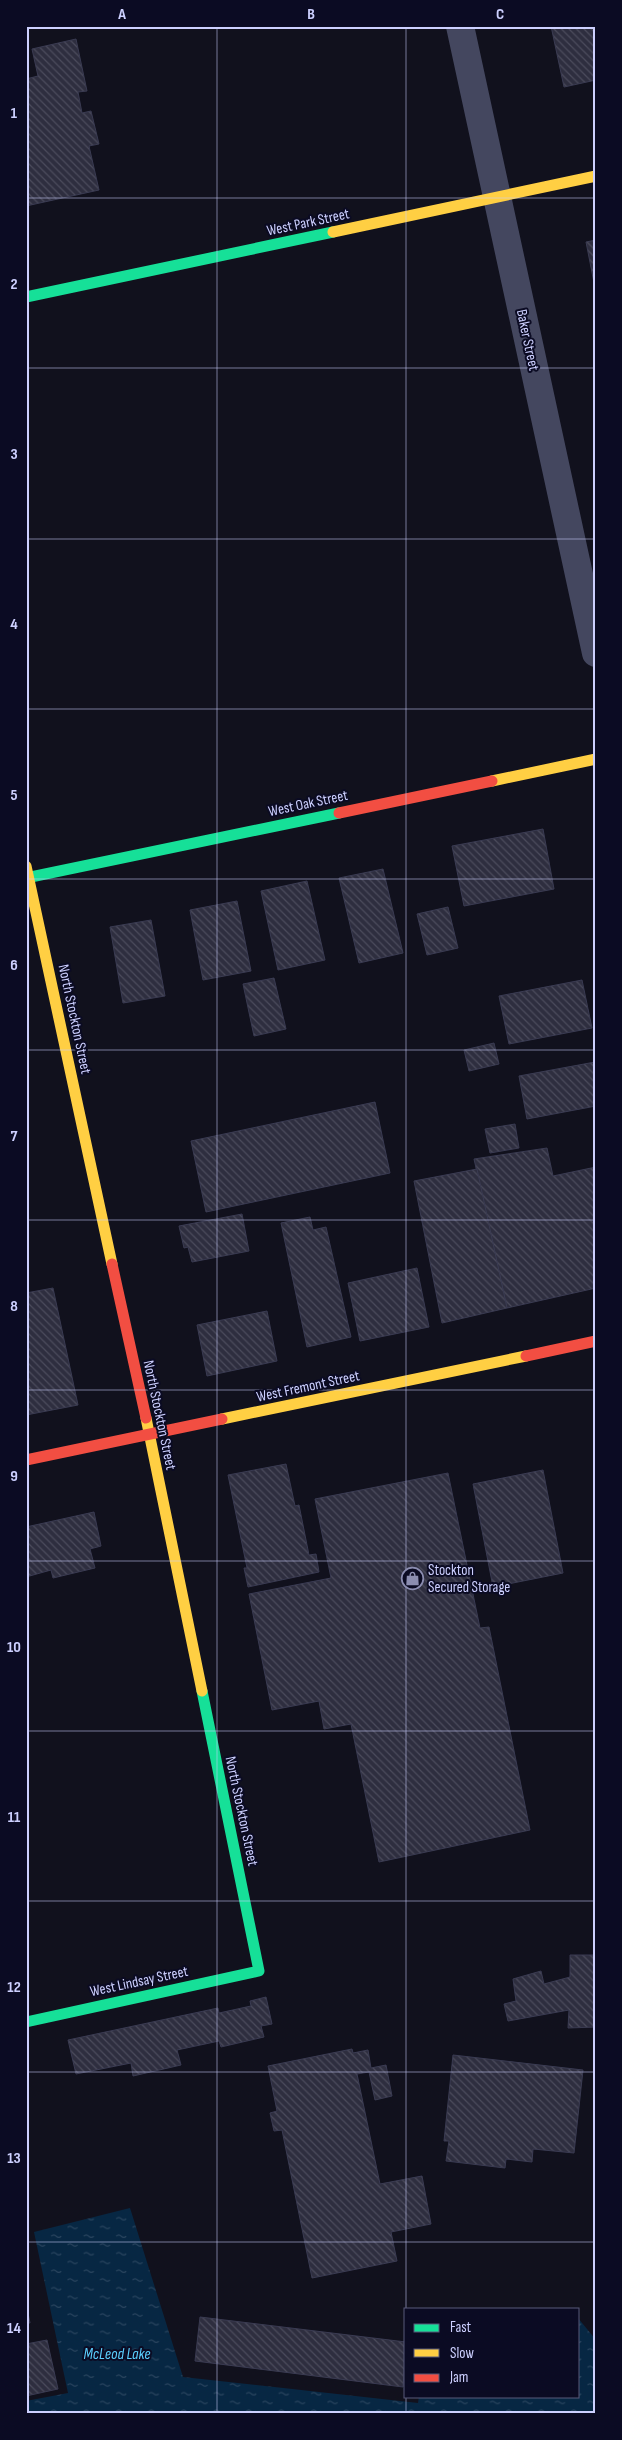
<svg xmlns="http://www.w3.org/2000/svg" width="622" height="2440" font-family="'Sofia Sans Condensed',sans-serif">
<defs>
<pattern id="water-ripples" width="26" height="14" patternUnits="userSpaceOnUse" patternTransform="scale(1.25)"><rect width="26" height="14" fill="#072743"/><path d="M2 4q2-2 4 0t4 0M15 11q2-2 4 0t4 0" fill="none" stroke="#2a455f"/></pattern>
<pattern id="building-back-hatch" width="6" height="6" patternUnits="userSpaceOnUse" patternTransform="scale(1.25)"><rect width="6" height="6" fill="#2e2e3f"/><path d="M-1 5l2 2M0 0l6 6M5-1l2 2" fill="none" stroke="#4b4b5c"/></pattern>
</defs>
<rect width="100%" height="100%" fill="#11111d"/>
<!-- water -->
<path fill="url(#water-ripples)" d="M130 2208 183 2377 418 2403 419 2396H578V2318L596 2340V2414H26V2401L68 2393 34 2232Z"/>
<!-- building -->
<g fill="url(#building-back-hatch)" stroke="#3a3b52">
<path d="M551 26H596V80L564 87Z"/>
<path d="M76 39 87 91 78 92 82 113 91 111 99 144 89 146 99 190 26 206V79L38 76 32 49Z"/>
<path d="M596 240V293L586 242Z"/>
<path d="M543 829 554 889 464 906 452 846Z"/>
<path d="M383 869 403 953 359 963 339 878Z"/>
<path d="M307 881 325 960 278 970 261 891Z"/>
<path d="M237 901 251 971 203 980 190 910Z"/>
<path d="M448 907 458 948 427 955 417 914Z"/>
<path d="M151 920 165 996 123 1003 110 927Z"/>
<path d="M274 978 286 1029 254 1036 243 984Z"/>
<path d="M582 980 592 1028 509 1044 499 996Z"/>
<path d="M494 1043 499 1064 469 1071 464 1050Z"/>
<path d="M595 1062 596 1106 527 1119 519 1076Z"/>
<path d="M375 1102 390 1173 206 1212 191 1141Z"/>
<path d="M515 1124 519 1148 490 1153 485 1129Z"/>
<path d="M547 1148 553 1176 596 1167V1288L507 1308 474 1159Z"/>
<path d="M477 1169 507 1308 442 1323 414 1181Z"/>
<path d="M242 1214 249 1251 192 1262 188 1247 184 1248 179 1226Z"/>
<path d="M310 1217 313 1230 326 1227 351 1337 307 1347 281 1223Z"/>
<path d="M417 1268 429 1327 360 1341 348 1283Z"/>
<path d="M53 1288 78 1405 26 1415V1293Z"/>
<path d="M267 1311 277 1361 207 1376 197 1325Z"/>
<path d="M286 1464 295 1506 299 1505 309 1555 316 1554 319 1572 248 1587 244 1568H247L228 1475Z"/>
<path d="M543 1470 563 1573 493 1587 473 1484Z"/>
<path d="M448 1473 480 1628 489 1627 530 1830 379 1862 351 1724 324 1729 319 1701 272 1710 249 1594 331 1578 315 1499Z"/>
<path d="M94 1512 101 1546 90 1549 95 1568 53 1578 51 1570 26 1577V1527Z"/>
<path d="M570 1955H596V2027L568 2028 569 2010 508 2021 504 2004 516 2001 513 1979 541 1971 544 1984 570 1977Z"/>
<path d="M266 1997 272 2024 261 2026 264 2037 221 2047 219 2041 177 2050 181 2065 133 2076 131 2063 76 2074 68 2040 218 2008 219 2013 251 2006 250 2001Z"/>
<path d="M352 2049 353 2053 368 2050 371 2068 386 2065 392 2096 375 2100 369 2072 357 2074 380 2184 422 2176 431 2224 391 2232 397 2261 312 2278 282 2130 274 2131 270 2113 277 2111 268 2066Z"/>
<path d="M453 2055 583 2070 574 2153 533 2149 532 2162 506 2159 505 2168 446 2161 449 2141H444Z"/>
<path d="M26 2303 30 2323H26Z"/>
<path d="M200 2317 406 2342 403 2387 195 2361Z"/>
<path d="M47 2340 58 2389 26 2396V2344Z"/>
</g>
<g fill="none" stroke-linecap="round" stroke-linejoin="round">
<!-- street -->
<path stroke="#44475f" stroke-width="28" d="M460 26 596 653"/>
<!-- fast -->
<g stroke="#16e098" stroke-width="11">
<path d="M26 297 333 232"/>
<path d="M26 878 339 813"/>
<path d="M26 2022 259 1971 202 1691"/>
</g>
<!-- slow -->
<g stroke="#ffcf43" stroke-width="11">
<path d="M333 232 596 176"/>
<path d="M492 781 596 759"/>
<path d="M26 866 112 1264"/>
<path d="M146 1418 202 1691"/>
<path d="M222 1419 526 1356"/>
</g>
<!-- jam -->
<g stroke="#f24e42" stroke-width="11">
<path d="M339 813 492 781"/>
<path d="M112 1264 146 1418"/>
<path d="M526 1356 596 1341"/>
<path d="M26 1460 222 1419"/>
</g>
</g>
<!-- grid -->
<path fill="none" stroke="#cdd0ff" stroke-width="1" stroke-opacity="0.55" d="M217 26V2414M406 26V2414M26 198H596M26 368H596M26 539H596M26 709H596M26 879H596M26 1050H596M26 1220H596M26 1390H596M26 1561H596M26 1731H596M26 1901H596M26 2072H596M26 2242H596"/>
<!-- icons -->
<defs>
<symbol id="shop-ring" viewBox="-11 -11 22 22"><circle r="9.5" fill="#0b0b23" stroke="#8b8db0" stroke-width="1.5"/><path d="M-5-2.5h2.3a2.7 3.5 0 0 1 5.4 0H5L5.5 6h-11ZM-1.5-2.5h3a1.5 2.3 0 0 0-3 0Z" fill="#8b8db0"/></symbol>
</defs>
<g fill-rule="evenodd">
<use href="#shop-ring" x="400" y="1566" width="25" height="25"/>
</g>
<g text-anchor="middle" stroke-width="4" stroke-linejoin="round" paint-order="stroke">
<!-- street labels -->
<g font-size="15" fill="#cdd0ff" stroke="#0b0b23">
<text transform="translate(308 222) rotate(-12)" y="5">West Park Street</text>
<text transform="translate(528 340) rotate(78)" y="5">Baker Street</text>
<text transform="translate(308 803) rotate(-12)" y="5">West Oak Street</text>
<text transform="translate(75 1019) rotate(78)" y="5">North Stockton Street</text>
<text transform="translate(308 1386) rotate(-12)" y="5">West Fremont Street</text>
<text transform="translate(160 1415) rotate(78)" y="5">North Stockton Street</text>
<text transform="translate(242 1811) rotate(78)" y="5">North Stockton Street</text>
<text transform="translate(139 1981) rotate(-12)" y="5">West Lindsay Street</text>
</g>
<!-- poi labels -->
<g font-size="15" fill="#cdd0ff" stroke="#0b0b23" text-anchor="start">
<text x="428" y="1575">Stockton<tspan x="428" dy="17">Secured Storage</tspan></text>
</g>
<!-- water labels -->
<g font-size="16" font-style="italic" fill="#5bd0ff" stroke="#0b0b23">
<text x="117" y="2359">McLeod Lake</text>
</g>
</g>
<!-- border -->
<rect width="622" height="2440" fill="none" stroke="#0b0b23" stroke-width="55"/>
<!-- legend -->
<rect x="404" y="2308" width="175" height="90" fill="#0b0b23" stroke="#595a7b"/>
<rect x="414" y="2324" width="25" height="8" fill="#16e098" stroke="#595a7b"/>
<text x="450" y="2332" font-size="15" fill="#cdd0ff">Fast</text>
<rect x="414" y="2349" width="25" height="8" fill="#ffcf43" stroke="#595a7b"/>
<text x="450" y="2358" font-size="15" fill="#cdd0ff">Slow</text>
<rect x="414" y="2374" width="25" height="8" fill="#f24e42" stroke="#595a7b"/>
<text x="450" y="2382" font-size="15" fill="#cdd0ff">Jam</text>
<rect x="28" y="28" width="566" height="2384" fill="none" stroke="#cdd0ff" stroke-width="2"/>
<g font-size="16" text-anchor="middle" font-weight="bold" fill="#cdd0ff">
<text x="122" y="19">A</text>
<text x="311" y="19">B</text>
<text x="500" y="19">C</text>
<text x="14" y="118">1</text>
<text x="14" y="289">2</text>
<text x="14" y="459">3</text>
<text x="14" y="629">4</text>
<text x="14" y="800">5</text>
<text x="14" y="970">6</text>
<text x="14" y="1141">7</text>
<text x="14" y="1311">8</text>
<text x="14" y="1481">9</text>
<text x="14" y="1652">10</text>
<text x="14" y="1822">11</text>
<text x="14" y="1992">12</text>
<text x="14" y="2163">13</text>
<text x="14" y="2333">14</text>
</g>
</svg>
